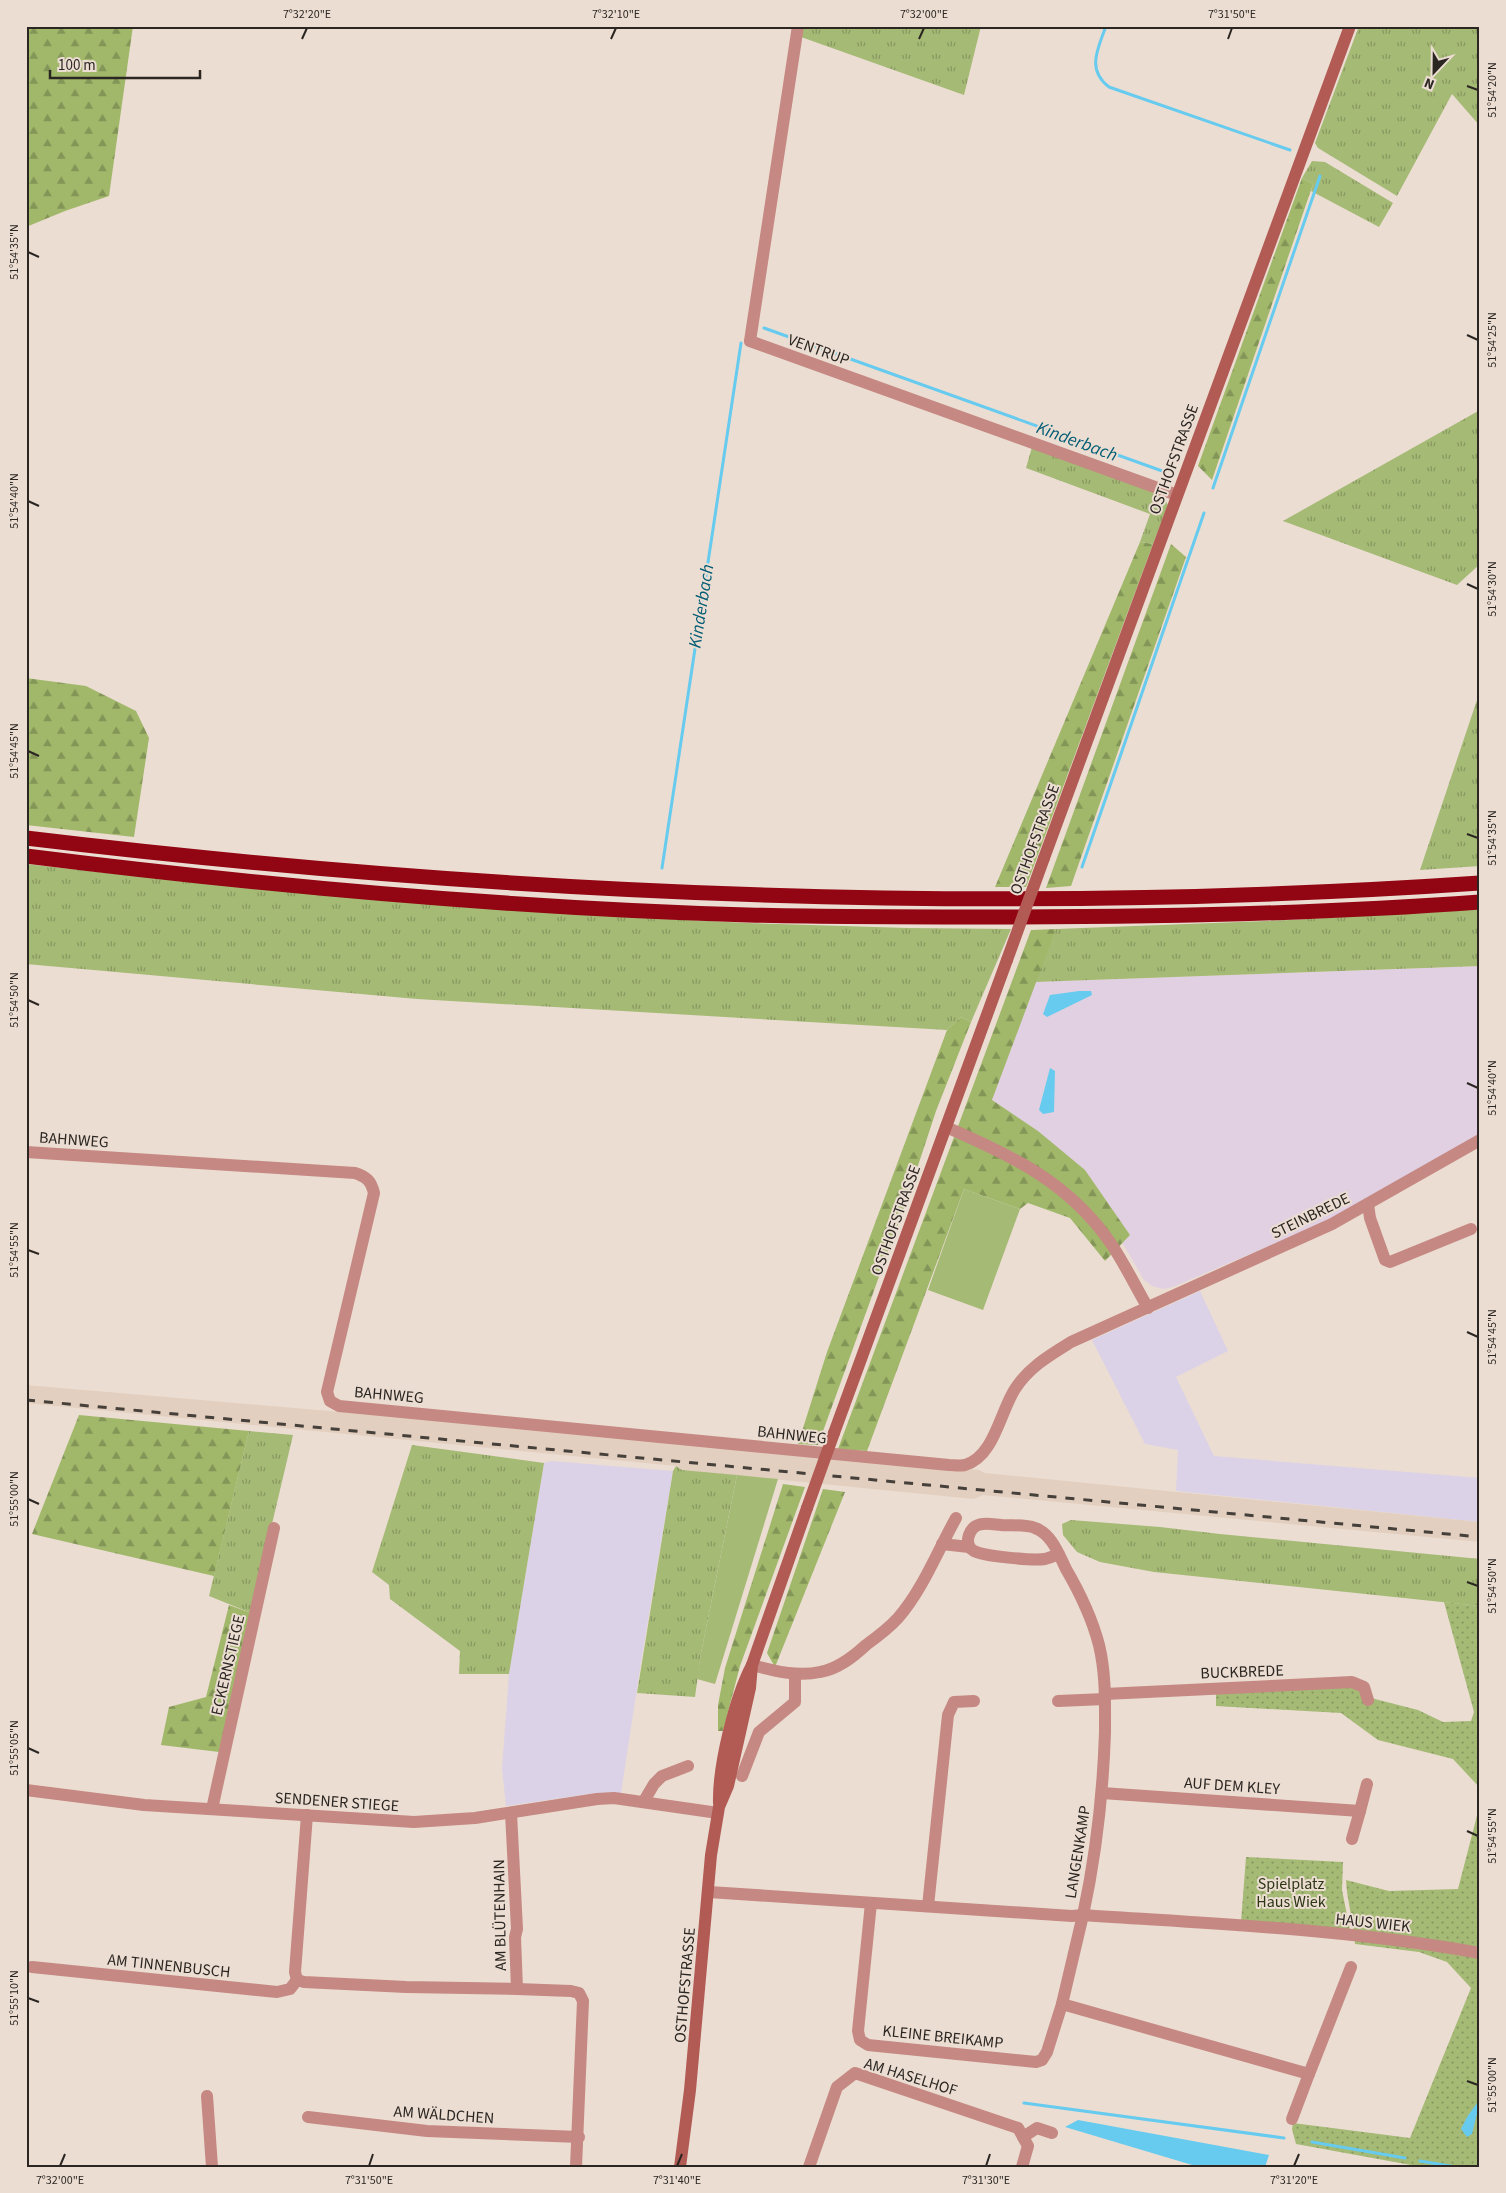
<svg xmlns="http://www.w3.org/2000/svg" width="1506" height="2193" font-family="'Source Sans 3',sans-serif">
<defs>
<pattern id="grass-tufts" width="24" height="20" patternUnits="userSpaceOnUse" patternTransform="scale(1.25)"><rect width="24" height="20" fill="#a5ba75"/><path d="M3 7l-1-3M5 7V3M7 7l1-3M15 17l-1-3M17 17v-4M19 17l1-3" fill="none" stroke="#879760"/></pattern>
<pattern id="forest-firs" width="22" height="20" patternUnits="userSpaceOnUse" patternTransform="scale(1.25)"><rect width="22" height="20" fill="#a1b86a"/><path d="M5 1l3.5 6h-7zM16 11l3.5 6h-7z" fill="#839557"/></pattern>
<pattern id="park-dots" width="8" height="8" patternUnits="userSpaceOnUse" patternTransform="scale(1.25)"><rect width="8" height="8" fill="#a5ba75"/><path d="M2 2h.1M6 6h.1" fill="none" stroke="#879760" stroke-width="1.8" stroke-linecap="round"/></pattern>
</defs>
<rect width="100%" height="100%" fill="#ebddd2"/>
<!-- commercial -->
<g fill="#dbd2e7">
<path d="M1200 1291 1228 1351 1176 1377 1214 1456 1480 1478V1522L1176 1491 1178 1450 1145 1444 1092 1340Z"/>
<path d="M551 1461 673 1471 641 1662 621 1793H596L506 1806 502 1768 509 1674 544 1463Z"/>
</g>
<!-- industrial -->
<path fill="#e1d0e1" d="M1480 966V1134L1330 1220 1173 1287 1163 1289 1152 1286 1144 1280 1122 1242 1130 1235 992 1100 1034 982Z"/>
<!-- built -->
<path fill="#e3cfbf" d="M26 1385 679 1441 979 1470 985 1473 1480 1522V1542L983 1495 974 1499 682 1470 676 1466 26 1403Z"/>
<!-- grass -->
<g fill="url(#grass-tufts)">
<path d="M802 26H981L964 95 801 37Z"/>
<path d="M1359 26H1480V126L1452 94 1397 196 1318 148 1315 143Z"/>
<path d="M1312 161 1325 162 1393 203 1379 227 1311 191 1313 184 1302 178Z"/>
<path d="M1480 410V564L1457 585 1283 521Z"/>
<path d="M1032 447 1161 492 1168 505 1153 544 1140 542 1150 514 1026 468Z"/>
<path d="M1480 691V866L1420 870Z"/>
<path d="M26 864 116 874 592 915 747 923 908 928 1011 929 971 1022 961 1017 947 1030 417 999 26 964Z"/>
<path d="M1480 909V966L1034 982 1056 929 1291 920Z"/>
<path d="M249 1431 293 1435 251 1613 209 1596Z"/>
<path d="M412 1445 544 1463 509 1674H459L460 1651 390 1599 389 1585 372 1572Z"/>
<path d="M676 1466 682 1470 737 1475 701 1653 695 1697 637 1693 673 1471Z"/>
<path d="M1071 1520 1160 1527 1220 1534 1480 1559V1606L1154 1572 1100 1562 1077 1552 1063 1535 1062 1524Z"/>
</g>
<!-- forest -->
<g fill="url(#forest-firs)">
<path d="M26 26H133L109 196 65 211 26 227Z"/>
<path d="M1302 178 1313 184 1212 480 1198 466Z"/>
<path d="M1140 542 1153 544 1026 887H995Z"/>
<path d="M1171 544 1186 557 1071 886 1046 888Z"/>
<path d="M26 678 86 686 136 711 149 738 134 837 26 825Z"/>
<path d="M1056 929 992 1100 1038 1131 1085 1170 1130 1235 1105 1261 1070 1218 1028 1203 1020 1209 964 1189 867 1451 838 1449 1031 930Z"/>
<path d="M961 1017 971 1022 936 1111 905 1205 818 1445 798 1444 827 1352 947 1030Z"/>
<path d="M79 1415 249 1431 214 1576 32 1534Z"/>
<path d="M783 1484 805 1487 740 1666 723 1731H718V1705L725 1668Z"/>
<path d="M823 1489 845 1492 775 1667 767 1653Z"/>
<path d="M229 1605 251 1613 219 1752 161 1745 169 1707 206 1697Z"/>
</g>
<!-- park -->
<g fill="url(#park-dots)">
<path d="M1444 1602 1480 1606V1788L1453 1759 1378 1740 1341 1713 1216 1706V1693L1354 1687 1371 1698 1418 1710 1443 1722 1471 1721 1474 1712Z"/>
<path d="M1480 1804V2167H1422L1296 2144 1292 2129 1293 2123 1410 2138 1471 1988 1447 1962 1419 1952 1355 1944C1354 1922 1347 1902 1346 1880L1389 1891 1458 1889Z"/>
<path d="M1246 1857 1343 1862 1342 1890 1350 1930 1241 1922Z"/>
</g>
<!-- pitch -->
<g fill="#a5ba75">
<path d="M964 1189 1020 1209 983 1310 928 1290Z"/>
<path d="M737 1475 778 1479 715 1684 697 1679 701 1653Z"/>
</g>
<!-- water -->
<g fill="#66cbef">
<path d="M1079 991H1091L1092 995 1047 1017 1043 1014 1050 995Z"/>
<path d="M1050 1068 1055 1071 1054 1112 1043 1114 1039 1110Z"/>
<path d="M1477 2103 1479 2105 1472 2134 1467 2137 1461 2129 1467 2117Z"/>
<path d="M1078 2120 1269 2155 1265 2167H1199L1065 2127Z"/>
</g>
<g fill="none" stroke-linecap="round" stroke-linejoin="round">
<!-- stream -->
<g stroke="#66cbef" stroke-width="3">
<path d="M1106 26C1098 49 1086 69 1109 87L1290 150"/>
<path d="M764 328 1165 472"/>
<path d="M1213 488 1320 176"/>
<path d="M1082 867 1204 513"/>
<path d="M662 868 741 343"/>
<path d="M1024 2103 1284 2138"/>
<path d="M1312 2142 1405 2158"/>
<path d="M1420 2161 1456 2167"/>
</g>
<!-- street -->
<g stroke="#c58882" stroke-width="12">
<path d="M798 26 750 341 1177 495"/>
<path d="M946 1127C1013 1156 1070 1183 1112 1245 1125 1265 1136 1287 1148 1308"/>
<path d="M26 1152 355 1173C367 1177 371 1181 374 1193L327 1392 330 1401 339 1406 949 1465C954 1465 960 1466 965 1465 994 1457 1000 1412 1015 1389 1029 1367 1050 1355 1071 1342L1332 1224 1480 1140"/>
<path d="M1368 1204 1370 1218 1385 1260 1390 1262 1471 1229"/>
<path d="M942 1544 969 1547"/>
<path d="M752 1665C774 1671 798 1677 820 1672 838 1669 853 1657 866 1645 877 1637 889 1628 898 1618 922 1591 938 1550 956 1518"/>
<path d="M1105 1694 1352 1682 1364 1687 1368 1700"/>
<path d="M1058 1701 1105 1699"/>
<path d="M742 1776 759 1732 795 1702V1674"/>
<path d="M26 1790 144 1805 414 1822 475 1818 597 1799 614 1798 718 1813"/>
<path d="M1102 1793 1360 1811 1352 1839"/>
<path d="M644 1801 654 1784 662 1776 688 1766"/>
<path d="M212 1809 274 1528"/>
<path d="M1360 1811 1367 1784"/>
<path d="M511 1813 517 1929 515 1937 517 1989 571 1991 579 1993 583 2001 576 2167"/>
<path d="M709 1892 1072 1916 1083 1915C1096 1855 1103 1794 1105 1732 1105 1703 1106 1674 1099 1645 1092 1618 1080 1593 1066 1569 1059 1555 1052 1534 1035 1528 1025 1524 1012 1526 1001 1525 989 1524 974 1520 969 1535 967 1541 967 1547 974 1551 983 1556 1033 1561 1045 1559 1049 1558 1054 1556 1059 1554"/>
<path d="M871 1903 858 2031 860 2040 868 2045 1036 2062 1042 2060 1047 2052 1062 2004 1083 1915C1215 1924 1349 1929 1480 1953"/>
<path d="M928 1906 948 1715 954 1702 974 1701"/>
<path d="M32 1967 277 1992 290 1989 297 1980"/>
<path d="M297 1980 304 1982 406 1987 517 1989"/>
<path d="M297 1980 295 1972 307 1815"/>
<path d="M1062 2004 1309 2074 1351 1967"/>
<path d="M207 2096 212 2167"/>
<path d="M308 2117 427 2131 579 2137"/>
<path d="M1292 2119 1309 2074"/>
<path d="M1023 2137 1037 2128 1052 2133"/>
<path d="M809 2167 837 2087 855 2073 1018 2128 1028 2146 1022 2167"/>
</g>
<!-- secondary -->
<g stroke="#b25b55" stroke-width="12">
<path d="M1044 858 1350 26"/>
<path d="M834 1433 1007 960"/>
<path d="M719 1803C718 1766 735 1697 752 1665L807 1508"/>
<path d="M680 2167 690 2090 711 1855 719 1807 728 1786 750 1688 752 1665"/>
</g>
<!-- highway -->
<g stroke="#920513" stroke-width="15">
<path d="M26 838C508 896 995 916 1480 883"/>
<path d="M26 856C266 886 507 908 748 915 831 917 914 917 997 917 1158 917 1319 914 1480 902"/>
</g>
<!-- rail -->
<path stroke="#46403b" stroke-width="3" stroke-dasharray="9 9" stroke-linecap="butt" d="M26 1400 1480 1537"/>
<!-- secondary-bridge -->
<g stroke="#b25b55" stroke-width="12">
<path d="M1007 960 1044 858"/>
<path d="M807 1508 834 1433"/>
</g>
</g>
<!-- ticks -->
<path fill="none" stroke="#2b2622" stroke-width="2" d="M302 39 307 28M611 39 616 28M919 39 924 28M1228 39 1232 28M1467 86 1478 90M28 252 39 257M1467 335 1478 340M28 501 39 506M1467 584 1478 589M28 751 39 756M1467 834 1478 838M28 1000 39 1005M1467 1083 1478 1088M28 1250 39 1254M1467 1332 1478 1337M28 1499 39 1504M1467 1582 1478 1586M28 1748 39 1753M1467 1831 1478 1836M28 1998 39 2002M1467 2081 1478 2085M60 2166 65 2154M369 2166 373 2154M677 2166 682 2154M986 2166 990 2154M1294 2166 1299 2154"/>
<g text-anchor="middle" stroke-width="4" stroke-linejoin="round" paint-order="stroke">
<!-- street labels -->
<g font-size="16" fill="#2b2622" stroke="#ebddd2">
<text transform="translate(819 349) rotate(20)" y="6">VENTRUP</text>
<text transform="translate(1173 459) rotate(-70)" y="6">OSTHOFSTRASSE</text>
<text transform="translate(1034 839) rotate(-70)" y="6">OSTHOFSTRASSE</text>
<text transform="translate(74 1139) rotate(4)" y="6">BAHNWEG</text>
<text transform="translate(1310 1215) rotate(-26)" y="6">STEINBREDE</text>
<text transform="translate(895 1220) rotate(-70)" y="6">OSTHOFSTRASSE</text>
<text transform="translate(389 1394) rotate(5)" y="6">BAHNWEG</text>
<text transform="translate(792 1434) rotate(6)" y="6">BAHNWEG</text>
<text transform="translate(227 1665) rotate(-77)" y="6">ECKERNSTIEGE</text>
<text transform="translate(1242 1671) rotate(-2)" y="6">BUCKBREDE</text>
<text transform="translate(1232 1785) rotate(4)" y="6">AUF DEM KLEY</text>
<text transform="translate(337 1801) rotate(4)" y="6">SENDENER STIEGE</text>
<text transform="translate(1077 1852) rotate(-81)" y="6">LANGENKAMP</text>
<text transform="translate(499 1915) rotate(-91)" y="6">AM BLÜTENHAIN</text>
<text transform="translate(1373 1922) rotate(6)" y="6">HAUS WIEK</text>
<text transform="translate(169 1965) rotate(6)" y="6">AM TINNENBUSCH</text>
<text transform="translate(684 1985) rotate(-85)" y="6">OSTHOFSTRASSE</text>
<text transform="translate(943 2036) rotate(6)" y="6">KLEINE BREIKAMP</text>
<text transform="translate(911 2076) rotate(17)" y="6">AM HASELHOF</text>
<text transform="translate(444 2114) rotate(4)" y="6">AM WÄLDCHEN</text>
</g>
<!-- park labels -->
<g font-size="16" fill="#2d3615" stroke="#ebddd2">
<text x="1291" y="1889">Spielplatz<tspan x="1291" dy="18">Haus Wiek</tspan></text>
</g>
<!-- water labels -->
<g font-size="18" font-style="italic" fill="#015c74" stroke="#ebddd2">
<text transform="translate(1077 441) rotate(20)" y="6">Kinderbach</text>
<text transform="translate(701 606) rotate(-81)" y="6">Kinderbach</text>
</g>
</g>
<!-- border -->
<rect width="1506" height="2193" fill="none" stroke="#ebddd2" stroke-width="55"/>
<!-- north arrow -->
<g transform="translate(1434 72) rotate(202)" stroke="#ebddd2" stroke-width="4" paint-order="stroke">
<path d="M0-4L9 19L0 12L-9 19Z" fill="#2b2622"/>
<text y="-8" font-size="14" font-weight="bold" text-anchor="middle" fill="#2b2622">N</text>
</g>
<!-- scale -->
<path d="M50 70v8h150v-8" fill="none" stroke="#2b2622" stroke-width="2.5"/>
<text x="58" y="70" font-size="15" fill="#2b2622" stroke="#ebddd2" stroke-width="4" paint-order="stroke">100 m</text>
<rect x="28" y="28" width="1450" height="2138" fill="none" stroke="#2b2622" stroke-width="2"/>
<g font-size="12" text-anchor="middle" fill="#2b2622">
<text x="307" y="18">7°32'20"E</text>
<text x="616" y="18">7°32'10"E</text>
<text x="924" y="18">7°32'00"E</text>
<text x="1232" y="18">7°31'50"E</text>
<text transform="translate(1492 90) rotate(-90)" y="4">51°54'20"N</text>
<text transform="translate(14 252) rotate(-90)" y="4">51°54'35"N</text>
<text transform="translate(1492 340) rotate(-90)" y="4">51°54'25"N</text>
<text transform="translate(14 501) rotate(-90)" y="4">51°54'40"N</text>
<text transform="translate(1492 589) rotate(-90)" y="4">51°54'30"N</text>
<text transform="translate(14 751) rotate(-90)" y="4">51°54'45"N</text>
<text transform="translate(1492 838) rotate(-90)" y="4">51°54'35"N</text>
<text transform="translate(14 1000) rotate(-90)" y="4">51°54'50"N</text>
<text transform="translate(1492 1088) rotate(-90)" y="4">51°54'40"N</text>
<text transform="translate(14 1250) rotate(-90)" y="4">51°54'55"N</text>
<text transform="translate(1492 1337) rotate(-90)" y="4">51°54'45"N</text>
<text transform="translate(14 1499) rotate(-90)" y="4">51°55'00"N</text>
<text transform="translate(1492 1586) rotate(-90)" y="4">51°54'50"N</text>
<text transform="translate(14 1748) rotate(-90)" y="4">51°55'05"N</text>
<text transform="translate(1492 1836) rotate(-90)" y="4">51°54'55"N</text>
<text transform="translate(14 1998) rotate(-90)" y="4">51°55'10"N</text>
<text transform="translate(1492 2085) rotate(-90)" y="4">51°55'00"N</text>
<text x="60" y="2184">7°32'00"E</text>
<text x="369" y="2184">7°31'50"E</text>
<text x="677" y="2184">7°31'40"E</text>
<text x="986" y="2184">7°31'30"E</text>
<text x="1294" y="2184">7°31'20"E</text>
</g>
</svg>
